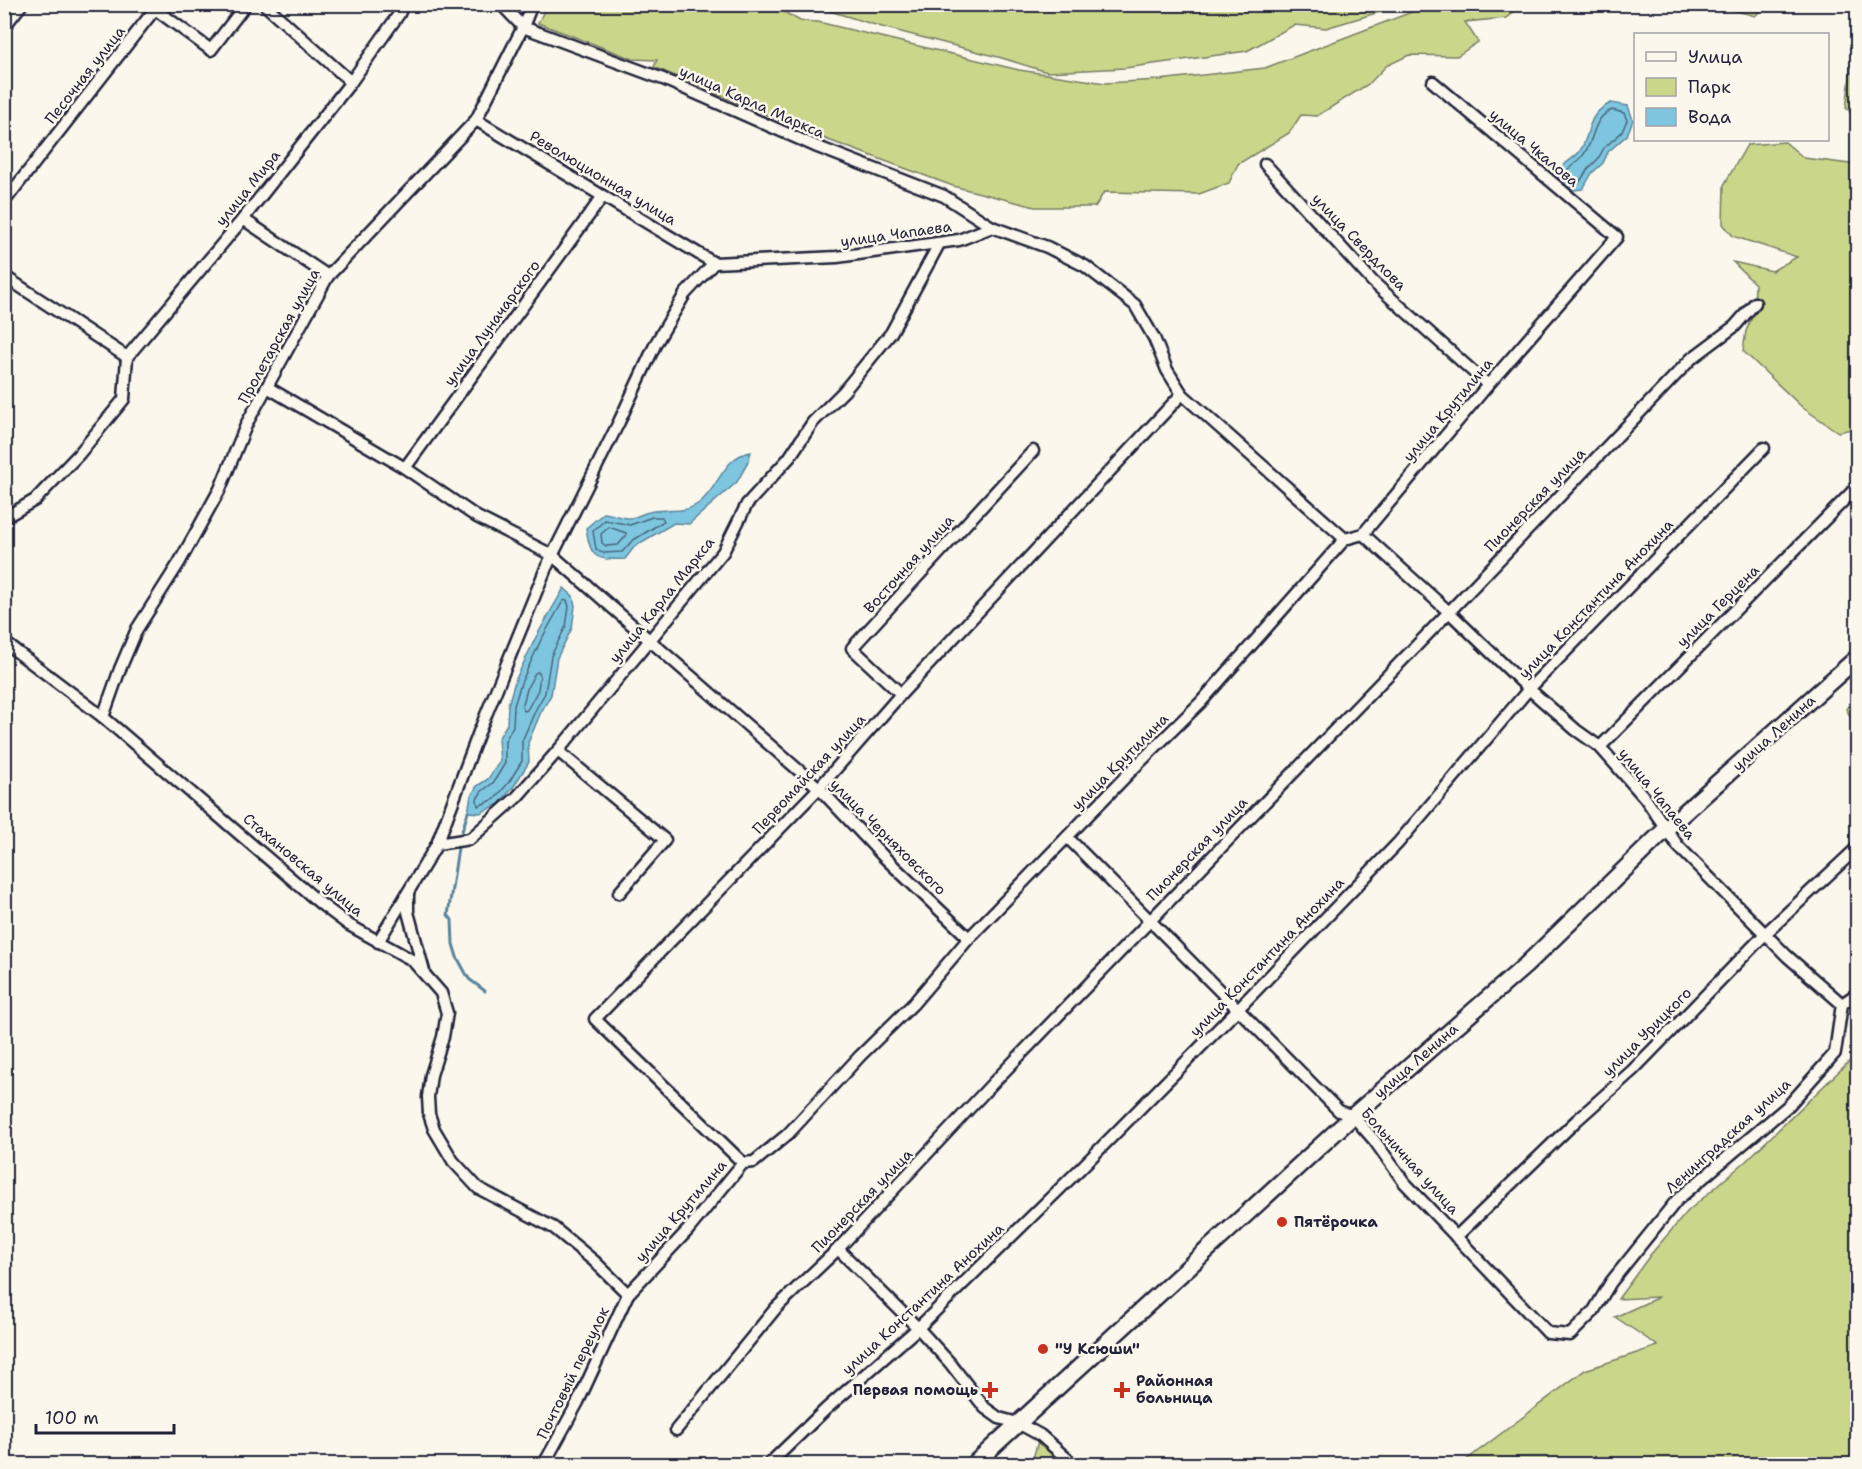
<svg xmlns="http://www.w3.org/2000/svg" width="1862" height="1469" font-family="'Shantell Sans',sans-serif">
<rect width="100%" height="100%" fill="#fbf7ec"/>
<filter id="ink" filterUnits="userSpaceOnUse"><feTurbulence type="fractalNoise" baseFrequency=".0167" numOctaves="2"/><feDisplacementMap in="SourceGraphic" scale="12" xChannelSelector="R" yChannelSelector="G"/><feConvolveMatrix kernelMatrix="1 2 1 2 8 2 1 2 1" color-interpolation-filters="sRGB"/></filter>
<g filter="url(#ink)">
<!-- green -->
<g fill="#cad78b" stroke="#767c63" stroke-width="1.5">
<path d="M1513 4 1517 9 1506 18 1465 22 1478 42 1457 56 1409 55 1386 66 1370 83 1317 116 1301 115 1289 133 1238 164 1229 183 1199 194 1104 192 1095 207H1035L953 186 812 134 654 67 657 60 633 59 538 23 547 5H772L800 21 818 22 1019 70 1105 83 1159 80 1265 68 1430 5Z"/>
<path d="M810 5H1403L1326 28 1294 25 1247 51 1125 68 1047 72 1002 58 882 27Z"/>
<path d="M1715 5H1767L1755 16Z"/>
<path d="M1857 25V118L1846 108Z"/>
<path d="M1785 142 1804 158 1857 165V428L1838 432 1803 408 1743 351 1746 331 1754 313 1755 284 1733 262 1772 271 1797 257 1733 236 1723 224 1724 185 1747 145Z"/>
<path d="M1857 693V728L1846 709Z"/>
<path d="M1857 1054V1464H1461L1585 1370 1658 1346 1615 1317 1659 1297 1618 1299 1651 1254 1688 1211 1746 1161Z"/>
<path d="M1040 1435 1073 1464H1040L1033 1458Z"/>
</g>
<!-- water -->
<g fill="#7ec6df" stroke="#59849d" stroke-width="1.5">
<path d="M1611 103 1628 106 1633 120 1627 135 1608 152 1603 163 1592 173 1583 189 1574 190 1558 176C1562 161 1572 162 1580 151 1592 132 1585 115 1611 103Z"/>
<path d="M751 452 747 464 737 482 689 524 674 523 635 546 625 559C595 560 591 559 586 528L604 513C612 514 625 519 631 518 638 517 643 513 649 512 667 507 681 516 699 503 719 488 723 456 751 452Z"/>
<path d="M564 588 573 596 575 606 572 628 557 658 551 695 541 712 528 743 529 762 514 786 499 804 480 813 468 812 471 796 477 786 488 779 500 761 498 739 507 724 508 705 515 681 536 637Z"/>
</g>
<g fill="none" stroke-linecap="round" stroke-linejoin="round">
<!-- shore -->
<g stroke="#47647d" stroke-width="1.5">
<path d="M1612 110 1624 113 1627 120 1622 132 1604 148 1598 159 1588 169 1579 183 1576 184 1566 175V171C1571 166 1580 161 1584 154 1595 139 1592 118 1612 110Z"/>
<path d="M652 517H662L664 521 632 541 622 552 604 553 596 549 593 531 605 520 630 525Z"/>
<path d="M609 527 626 533V536L618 545 606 546 602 543 601 534Z"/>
<path d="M567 600 569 607 566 626 551 656 545 693 536 709 522 741V761L509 782 495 799 478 806 477 799 482 791 493 783 505 763V741L513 726 514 706 521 683 541 640 563 601Z"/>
<path d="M538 672 540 675 538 690 527 710 524 711 522 707 528 686 535 673Z"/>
</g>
<!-- stream -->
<path stroke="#59849d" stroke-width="3" d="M468 812 459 841 448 915 452 920 453 944 457 957 469 979 485 991"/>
<defs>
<g id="street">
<path d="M264 4 351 82"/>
<path d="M501 4 523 27 663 79 815 146 944 196 992 227 1047 247 1085 266 1135 305 1154 338 1167 370 1182 394 1345 539"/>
<path d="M4 27 22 4"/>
<path d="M476 120 714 263"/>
<path d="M1265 164 1373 282 1488 385"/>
<path d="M4 202 155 9 211 50 246 4"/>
<path d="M243 219 328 276"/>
<path d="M714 263 837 257 959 240 992 227"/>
<path d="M4 276 127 357"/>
<path d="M267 387 405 468 477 517 552 555 819 788 883 856 969 938"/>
<path d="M405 468 603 196"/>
<path d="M4 518 35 500 79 454 124 399 127 357 243 219 351 82 399 14 403 4"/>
<path d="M1363 534 1449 612 1529 689 1576 730 1600 747 1645 798 1678 846 1787 956 1842 1004"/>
<path d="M4 642 103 717 321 904 349 925 412 960 441 993 447 1013 443 1037 431 1075 428 1097 429 1114 434 1129 453 1161 478 1188 554 1228 594 1261 628 1294"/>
<path d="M901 694 852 648 1033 451"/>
<path d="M103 717 120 669 137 629 179 563 220 489 247 423 328 276 476 120 523 27 532 4"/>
<path d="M1600 747 1858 486"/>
<path d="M558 751 665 840 619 893"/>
<path d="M1067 837 1339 1111 1353 1116 1374 1140 1404 1182 1548 1333 1570 1335 1593 1312 1611 1282 1677 1200 1789 1105 1835 1053 1842 1004 1858 993"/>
<path d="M437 844 479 732 546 568 619 422 656 343 685 294 714 263"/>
<path d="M408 893V912L424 971"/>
<path d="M378 942 437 844 470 839 517 797 562 746 723 552 747 504 789 458 813 422 844 391 891 333 939 244"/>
<path d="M743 1163 595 1019 819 788 901 694 1182 394"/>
<path d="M1456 1237 1577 1120 1633 1070 1766 933 1858 847"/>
<path d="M838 1249 918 1328 950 1363 985 1408 999 1418 1018 1423 1040 1435 1073 1464"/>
<path d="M676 1430 776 1308 838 1249 993 1083 1449 612 1691 359 1735 326 1755 303"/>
<path d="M544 1464 578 1402 628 1294 688 1230 743 1163 754 1162 788 1134 860 1056 913 1004 969 938 1133 769 1201 702 1345 539 1363 534 1488 385 1617 237 1433 82"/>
<path d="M769 1464 826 1409 918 1328 1083 1166 1238 1009 1398 843 1529 689 1764 448"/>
</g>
<path id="secondary" d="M974 1464 1353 1116 1525 966 1666 829 1858 657"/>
</defs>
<!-- street casing -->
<use href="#street" stroke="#22223b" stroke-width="15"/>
<!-- secondary casing -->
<use href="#secondary" stroke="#22223b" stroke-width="20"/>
<!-- street -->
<use href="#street" stroke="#fbf7ec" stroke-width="10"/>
<!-- secondary -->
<use href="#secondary" stroke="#fbf7ec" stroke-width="15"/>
</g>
</g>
<!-- markers -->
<g fill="#c8321e" stroke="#fbf7ec" stroke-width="2">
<circle cx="1282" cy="1222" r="6"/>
<circle cx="1043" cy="1349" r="6"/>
<path d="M987 1381h6v6h6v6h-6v6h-6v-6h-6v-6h6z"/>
<path d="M1119 1381h6v6h6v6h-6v6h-6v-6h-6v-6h6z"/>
</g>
<g text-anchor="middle" stroke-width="5" stroke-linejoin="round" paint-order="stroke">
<!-- street labels -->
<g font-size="15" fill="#22223b" stroke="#fbf7ec">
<text transform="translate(85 75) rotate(-52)" y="5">Песочная улица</text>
<text transform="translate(752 102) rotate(24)" y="5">улица Карла Маркса</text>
<text transform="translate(1534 148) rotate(40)" y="5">улица Чкалова</text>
<text transform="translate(603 178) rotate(31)" y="5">Революционная улица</text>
<text transform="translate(248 188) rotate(-51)" y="5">улица Мира</text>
<text transform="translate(896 234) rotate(-8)" y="5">улица Чапаева</text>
<text transform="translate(1359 242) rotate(46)" y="5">улица Свердлова</text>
<text transform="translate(492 323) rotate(-54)" y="5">улица Луначарского</text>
<text transform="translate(279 336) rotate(-61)" y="5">Пролетарская улица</text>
<text transform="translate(1448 410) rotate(-50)" y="5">улица Крутилина</text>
<text transform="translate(1535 500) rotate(-46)" y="5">Пионерская улица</text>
<text transform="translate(909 564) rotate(-48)" y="5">Восточная улица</text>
<text transform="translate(1596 599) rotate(-46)" y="5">улица Константина Анохина</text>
<text transform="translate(662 600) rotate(-51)" y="5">улица Карла Маркса</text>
<text transform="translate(1718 606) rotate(-45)" y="5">улица Герцена</text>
<text transform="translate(1774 733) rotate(-42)" y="5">улица Ленина</text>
<text transform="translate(1120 762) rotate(-45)" y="5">улица Крутилина</text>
<text transform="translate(809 774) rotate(-47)" y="5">Первомайская улица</text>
<text transform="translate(1657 794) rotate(51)" y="5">улица Чапаева</text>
<text transform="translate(888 837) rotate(45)" y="5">улица Черняховского</text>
<text transform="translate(1197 849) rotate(-46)" y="5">Пионерская улица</text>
<text transform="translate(303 865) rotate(40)" y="5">Стахановская улица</text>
<text transform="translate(1267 957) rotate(-46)" y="5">улица Константина Анохина</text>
<text transform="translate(1647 1032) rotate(-45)" y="5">улица Урицкого</text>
<text transform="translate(1416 1061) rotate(-41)" y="5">улица Ленина</text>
<text transform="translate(1728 1136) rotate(-42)" y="5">Ленинградская улица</text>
<text transform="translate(1410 1161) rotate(48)" y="5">Больничная улица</text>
<text transform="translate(862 1201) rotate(-46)" y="5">Пионерская улица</text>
<text transform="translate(681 1211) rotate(-49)" y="5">улица Крутилина</text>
<text transform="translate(923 1299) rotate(-43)" y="5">улица Константина Анохина</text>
<text transform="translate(573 1373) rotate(-64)" y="5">Почтовый переулок</text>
</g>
<!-- poi labels -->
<g font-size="15" font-weight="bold" fill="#22223b" stroke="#fbf7ec" text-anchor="start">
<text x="1294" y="1227">Пятёрочка</text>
<text x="1055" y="1354">"У Ксюши"</text>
<text x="1136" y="1386">Районная<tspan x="1136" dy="17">больница</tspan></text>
<text x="978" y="1395" text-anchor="end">Первая помощь</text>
</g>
</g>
<!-- margin -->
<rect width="1862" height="1469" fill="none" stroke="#fbf7ec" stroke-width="24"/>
<rect x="12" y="12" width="1838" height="1445" fill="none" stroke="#22223b" stroke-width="2" filter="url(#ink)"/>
<!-- legend -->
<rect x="1634" y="33" width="195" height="108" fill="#fbf7ec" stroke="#a4a2a5" stroke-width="1.5"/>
<rect x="1646" y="52" width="30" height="9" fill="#fbf7ec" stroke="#a4a2a5" stroke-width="1.5"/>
<text x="1688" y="63" font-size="18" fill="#22223b">Улица</text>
<rect x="1646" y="78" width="30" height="18" fill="#cad78b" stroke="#a4a2a5" stroke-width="1.5"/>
<text x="1688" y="93" font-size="18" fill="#22223b">Парк</text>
<rect x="1646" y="108" width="30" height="18" fill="#7ec6df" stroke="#a4a2a5" stroke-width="1.5"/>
<text x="1688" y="123" font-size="18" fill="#22223b">Вода</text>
<!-- scale -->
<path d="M36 1424v9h138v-9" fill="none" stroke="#22223b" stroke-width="3"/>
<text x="45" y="1424" font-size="18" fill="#22223b" stroke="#fbf7ec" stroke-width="4.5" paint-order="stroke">100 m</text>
</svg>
